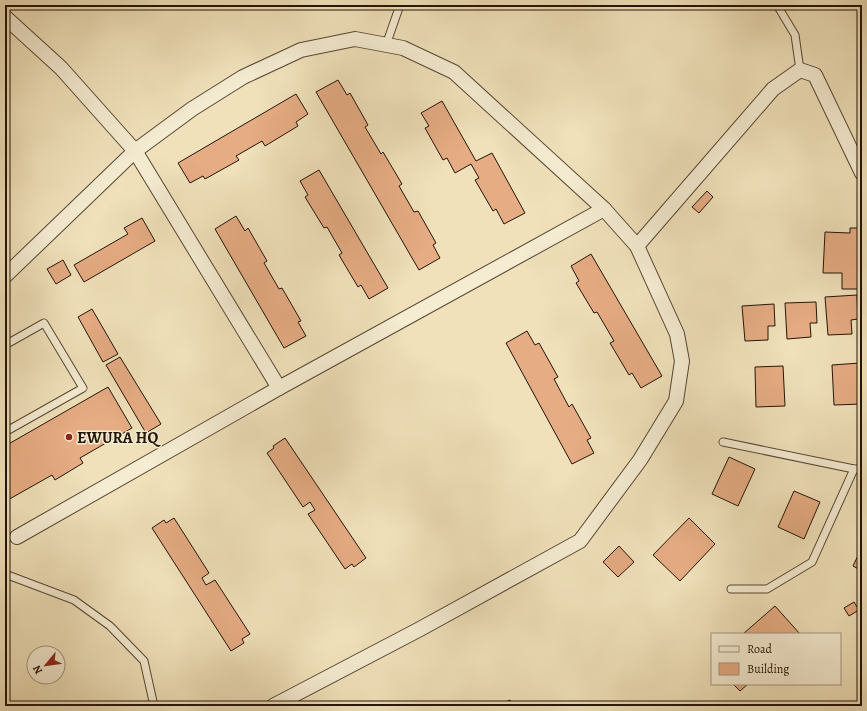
<svg xmlns="http://www.w3.org/2000/svg" width="867" height="711" font-family="Alegreya,serif">
<rect width="100%" height="100%" fill="#f0e1ba"/>
<filter id="stains"><feTurbulence type="fractalNoise" baseFrequency=".005" numOctaves="4"/><feColorMatrix values="0 0 0 0 .2 0 0 0 0 .09 0 0 0 0 .02 0 0 0 .5 -.17"/></filter>
<radialGradient id="worn" r=".72"><stop offset=".6" stop-color="#630" stop-opacity="0"/><stop offset="1" stop-color="#630" stop-opacity=".3"/></radialGradient>
<!-- building -->
<g fill="#e6ac83" stroke="#221407">
<path d="M338 80 347 95 350 93 368 125 365 127 381 154 383 152 402 184 399 186 414 212 418 211 436 243 433 245 440 258 419 270 316 92Z"/>
<path d="M296 94 308 114 296 122 298 126 265 146 262 141 236 156 239 160 205 179 203 176 190 183 178 163Z"/>
<path d="M442 101 476 161 492 153 525 213 504 224 496 209 493 211 475 180 479 178 471 164 455 173 447 158 443 160 425 128 429 126 421 113Z"/>
<path d="M319 170 388 288 369 299 361 285 358 287 339 255 342 253 327 227 324 228 305 197 308 195 300 181Z"/>
<path d="M707 191 713 197 699 213 692 207Z"/>
<path d="M236 216 245 231 248 228 267 261 264 263 279 289 282 288 301 321 298 322 306 336 284 348 215 229Z"/>
<path d="M142 218 155 241 84 282 74 265 128 234 124 228Z"/>
<path d="M850 228H862V289H842V273H823L825 232 850 233Z"/>
<path d="M591 254 662 376 641 388 632 373 629 375 610 343 614 341 597 312 594 313 576 283 579 281 571 266Z"/>
<path d="M63 260 71 275 56 284 47 269Z"/>
<path d="M857 295 858 319 851 320 852 334 828 335 825 297Z"/>
<path d="M816 302 817 323H810L811 337 787 339 785 303Z"/>
<path d="M774 304 775 326H768V340L745 341 742 306Z"/>
<path d="M92 309 118 354 103 362 78 317Z"/>
<path d="M527 331 535 345 539 343 558 377 554 379 569 407 572 404 591 438 587 440 594 453 572 464 506 343Z"/>
<path d="M120 357 161 424 146 433 106 365Z"/>
<path d="M860 363 862 404 834 405 832 365Z"/>
<path d="M783 366 785 406 756 407 755 367Z"/>
<path d="M108 387 132 428 80 458 83 463 55 480 52 475 6 501 5 498V446Z"/>
<path d="M285 438 366 558 354 567 352 564 345 569 308 514 315 510 310 502 303 507 267 453 274 448 273 446Z"/>
<path d="M729 457 755 469 738 506 712 494Z"/>
<path d="M794 491 820 502 804 539 778 527Z"/>
<path d="M174 518 209 573 202 578 206 585 215 580 250 634 242 639 244 643 231 651 152 528 164 520 166 523Z"/>
<path d="M689 518 715 544 680 581 653 555Z"/>
<path d="M619 546 634 562 618 577 603 562Z"/>
<path d="M862 547V571L853 566Z"/>
<path d="M854 602 859 610 849 616 844 608Z"/>
<path d="M775 606 800 634H743Z"/>
<path d="M733 684H748L740 691Z"/>
<path d="M510 700 513 706H497Z"/>
</g>
<g fill="none" stroke-linecap="round" stroke-linejoin="round">
<defs>
<g id="lane">
<path d="M777 5 795 35 800 70"/>
<path d="M386 45 400 5"/>
<path d="M5 345 44 323 83 388 5 432"/>
<path d="M723 442 854 469H862"/>
<path d="M5 574 74 600 110 626 144 661 154 706"/>
<path d="M731 589H767L812 562 854 469"/>
</g>
<g id="street">
<path d="M5 17 61 68 135 151 279 388"/>
<path d="M637 246 773 89 800 70 815 75 862 173"/>
<path d="M5 276 135 151 192 109 243 77 301 50 355 39 403 48 454 72 604 209 637 246 677 334 682 361 676 401 640 460 580 541 420 629 273 706"/>
<path d="M17 537 279 388 604 209"/>
</g>
</defs>
<!-- lane casing -->
<use href="#lane" stroke="#564734" stroke-width="9"/>
<!-- street casing -->
<use href="#street" stroke="#564734" stroke-width="16"/>
<!-- lane -->
<use href="#lane" stroke="#f5ecd2" stroke-width="7"/>
<!-- street -->
<use href="#street" stroke="#f5ecd2" stroke-width="14"/>
</g>
<!-- markers -->
<circle fill="#8f2418" stroke="#f5ecd2" stroke-width="1.5" cx="69" cy="437" r="4"/>
<g text-anchor="middle" stroke-width="3" stroke-linejoin="round" paint-order="stroke">
<!-- poi labels -->
<g font-size="16" font-weight="bold" fill="#221407" stroke="#f5ecd2" text-anchor="start">
<text x="77" y="443">EWURA HQ</text>
</g>
</g>
<!-- margin -->
<rect width="867" height="711" fill="none" stroke="#f0e1ba" stroke-width="20"/>
<rect x="6" y="6" width="855" height="699" fill="none" stroke="#221407" stroke-width="2"/>
<rect x="10" y="10" width="847" height="691" fill="none" stroke="#221407"/>
<!-- legend -->
<rect x="711" y="633" width="130" height="52" fill="#f5ecd2" stroke="#a19681"/>
<rect x="719" y="646" width="20" height="6" fill="#f5ecd2" stroke="#a19681"/>
<text x="747" y="653" font-size="12" fill="#221407">Road</text>
<rect x="719" y="663" width="20" height="12" fill="#e6ac83" stroke="#a19681"/>
<text x="747" y="673" font-size="12" fill="#221407">Building</text>
<!-- north arrow -->
<g transform="translate(46 665) rotate(241)"><circle r="19" fill="#f5ecd2" stroke="#a19681"/>
<path d="M0-3L7 15L0 10L-7 15Z" fill="#8f2418"/>
<text y="-6" font-size="11" font-weight="bold" text-anchor="middle" fill="#221407">N</text>
</g>
<rect width="100%" height="100%" filter="url(#stains)"/>
<rect width="100%" height="100%" fill="url(#worn)"/>
</svg>
